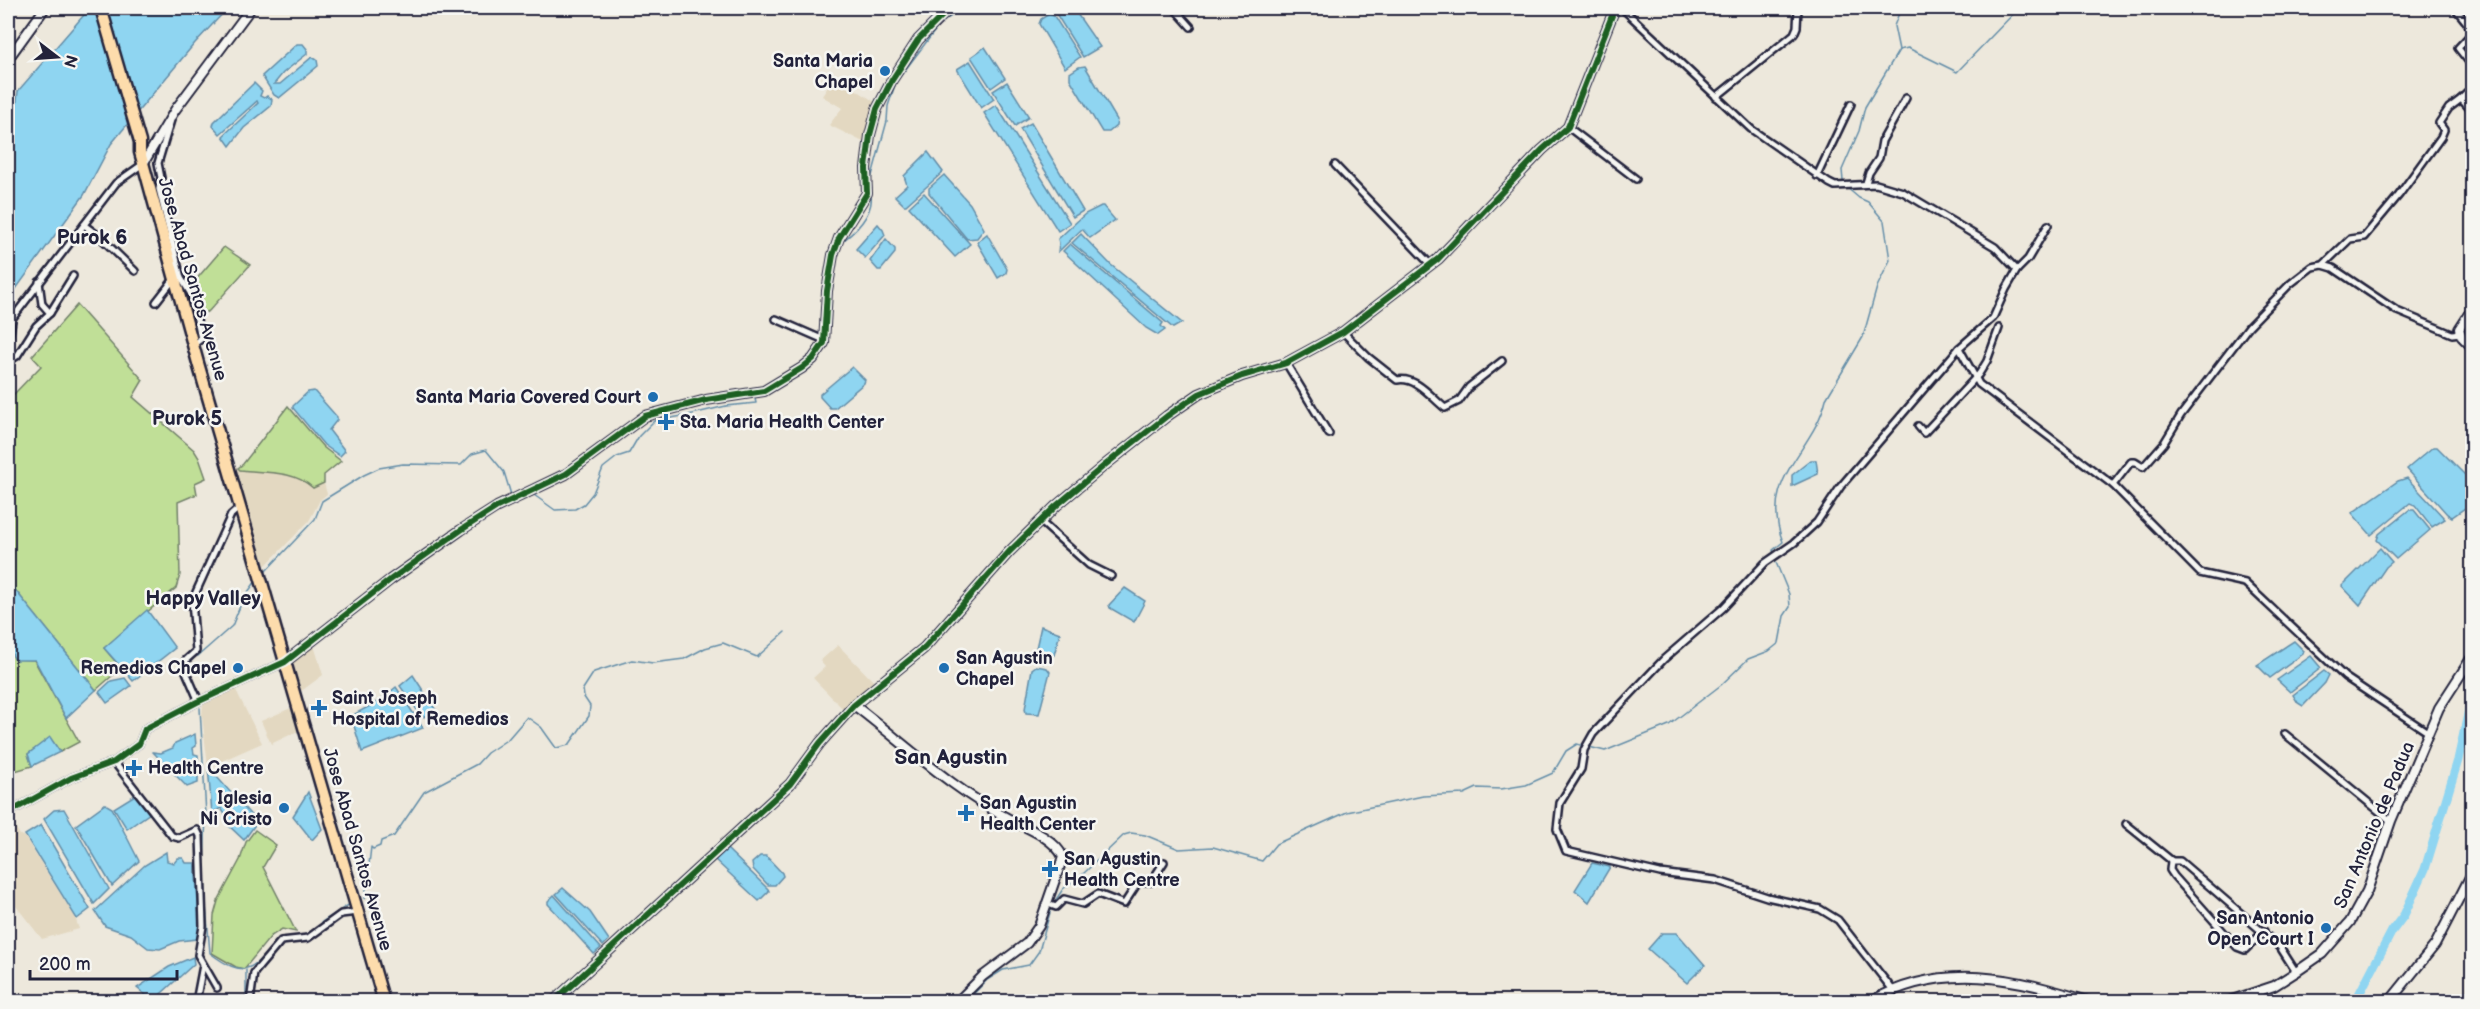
<svg xmlns="http://www.w3.org/2000/svg" width="2480" height="1009" font-family="'Balsamiq Sans',sans-serif">
<rect width="100%" height="100%" fill="#ede8dc"/>
<filter id="ink" filterUnits="userSpaceOnUse"><feTurbulence type="fractalNoise" baseFrequency=".0167" numOctaves="2"/><feDisplacementMap in="SourceGraphic" scale="12" xChannelSelector="R" yChannelSelector="G"/><feConvolveMatrix kernelMatrix="1 2 1 2 8 2 1 2 1" color-interpolation-filters="sRGB"/></filter>
<g filter="url(#ink)">
<!-- built -->
<g fill="#e3d8c1">
<path d="M835 76 878 104 867 144 829 125 842 108 822 96Z"/>
<path d="M234 464 240 470 291 475 305 481 313 487 324 483 327 494 320 500 309 521 265 566Z"/>
<path d="M313 642 323 675 300 692 290 659Z"/>
<path d="M838 645 876 684 845 711 813 678 825 667 820 661Z"/>
<path d="M234 686 262 743 208 767 202 716 203 701Z"/>
<path d="M291 708 300 730 271 744 261 721Z"/>
<path d="M8 815 20 835 24 836 75 917 79 929 42 939 8 896Z"/>
</g>
<!-- green -->
<g fill="#c0df97" stroke="#718069" stroke-width="1.5">
<path d="M224 247 250 265 209 311 198 316 189 283 194 282Z"/>
<path d="M77 305 143 380 133 397 194 450 199 458 206 478 195 483 197 494 178 502 180 575 176 588 104 648 121 668 96 690 12 586 8 590V389L14 394 41 366 32 356Z"/>
<path d="M288 406 323 447 341 461 324 475V483L313 488C294 470 265 473 240 470L238 468 243 464Z"/>
<path d="M8 647 15 659 34 660 79 742 60 752 50 738 28 754 32 766 15 771 8 768Z"/>
<path d="M255 830 276 845 263 867 296 932 282 929 271 936 244 969 236 967 212 953 214 915 218 901 240 860 246 842Z"/>
</g>
<!-- water -->
<g fill="#8fd5f1" stroke="#638da8" stroke-width="1.5">
<path d="M90 8H228L195 43 111 144 84 195 8 300V126L16 109 18 91Z"/>
<path d="M1062 8H1073L1100 47 1083 57 1055 12Z"/>
<path d="M1049 14 1054 16 1080 57 1065 68 1039 24 1041 19Z"/>
<path d="M297 44H303L307 49V54L283 73 274 84H280L312 57 317 60 318 66 279 98 274 95 262 76Z"/>
<path d="M985 47 1005 78 991 88 971 57Z"/>
<path d="M970 61 994 99 981 108 957 69Z"/>
<path d="M1085 66 1117 120 1116 126 1109 132H1102L1070 79V73L1079 67Z"/>
<path d="M1007 82 1029 117 1015 126 993 91Z"/>
<path d="M254 83 262 91 260 96 264 98 267 96 272 99 271 106 244 128 230 146 223 136 258 103 257 101 220 134 213 126 214 122Z"/>
<path d="M996 105 1070 223 1058 231 984 113Z"/>
<path d="M1031 123 1083 211 1073 217 1020 129Z"/>
<path d="M928 152 943 172 906 205H904L895 196 907 185 904 176Z"/>
<path d="M944 175 970 204 984 229 977 238 967 239 929 193V188Z"/>
<path d="M924 193 970 244 955 257 909 207Z"/>
<path d="M1101 206H1103L1115 220 1090 238 1082 229 1058 252 1059 243 1058 239 1085 214Z"/>
<path d="M878 224 883 230 885 235 865 258 856 249Z"/>
<path d="M987 234 1007 269 1006 273 998 278 977 242Z"/>
<path d="M1081 234 1111 265 1182 323 1173 328 1072 243Z"/>
<path d="M886 239 895 249V253L881 270H878L870 261Z"/>
<path d="M1070 244 1163 323 1161 326 1165 330 1158 335 1146 328 1063 251Z"/>
<path d="M852 367 865 380 864 383 835 408H830L820 397V394Z"/>
<path d="M314 391 337 417V420L329 430 345 451 340 456 324 445 293 408V406L308 392Z"/>
<path d="M2433 447H2437L2472 482V503L2452 517 2447 514 2407 469Z"/>
<path d="M1811 460H1816L1818 474 1792 486V475Z"/>
<path d="M2407 478 2445 519 2432 527 2415 505 2410 503 2371 535 2352 513 2398 481Z"/>
<path d="M2409 510H2414L2430 530 2396 559 2377 540 2379 534Z"/>
<path d="M2380 548 2392 562 2386 567 2360 605 2342 586Z"/>
<path d="M12 586 96 690 66 718 35 660H15L8 647V590Z"/>
<path d="M1125 588 1145 601 1134 622 1110 608 1109 605Z"/>
<path d="M147 610 175 648 133 681 104 648Z"/>
<path d="M1041 626 1060 633 1054 655 1044 663 1034 657Z"/>
<path d="M2294 641 2304 651 2303 654 2270 678 2257 665Z"/>
<path d="M2311 656 2321 668 2290 692 2277 680Z"/>
<path d="M1036 666 1047 668 1050 672 1039 714 1026 713 1025 709 1032 669Z"/>
<path d="M2324 671 2329 675 2325 683 2303 706 2298 703 2293 695Z"/>
<path d="M413 675 439 715 422 717 400 686Z"/>
<path d="M125 678 131 686 107 703 99 692 111 681Z"/>
<path d="M396 687 423 728 362 752 351 716 379 701Z"/>
<path d="M195 734 196 746 193 748 194 754 198 755V783L187 787 153 752 161 753 173 748 175 743Z"/>
<path d="M50 737 60 752 32 766 28 754Z"/>
<path d="M208 767 257 822 244 840 226 823 228 819 221 808 212 813Z"/>
<path d="M308 792 322 829 312 840 293 816Z"/>
<path d="M135 795 150 813 127 829 114 808Z"/>
<path d="M105 804 112 808 139 861 112 886 76 825Z"/>
<path d="M64 809 109 889 94 904 44 819 54 810Z"/>
<path d="M41 825 90 909 77 919 25 835Z"/>
<path d="M723 849H727L768 889 769 891 759 901 715 860Z"/>
<path d="M166 852 167 861 174 863 178 858H183L186 863H195L200 931 197 939 179 941 160 949 148 948 131 935 105 926 95 911 145 865Z"/>
<path d="M760 856H766L782 873 783 876 775 885H768L753 869 752 863Z"/>
<path d="M1592 863 1610 867 1589 902 1575 890Z"/>
<path d="M563 888 590 912 609 940 603 946 556 894Z"/>
<path d="M554 895 601 948 594 954 548 904V901Z"/>
<path d="M1662 933H1677L1705 965 1687 983 1648 949Z"/>
<path d="M193 957 194 964 153 1001 137 988 169 967Z"/>
</g>
<g fill="none" stroke-linecap="round" stroke-linejoin="round">
<!-- stream -->
<g stroke="#638da8" stroke-width="1.5">
<path d="M1899 50 1894 26 1901 8"/>
<path d="M1843 181 1842 170 1859 131 1865 107 1899 50 1908 48 1957 72 2019 8"/>
<path d="M870 183 887 121 888 106 896 82 940 24 963 8"/>
<path d="M843 241C857 230 874 213 871 194"/>
<path d="M515 502 534 495 555 510 575 509 584 504 593 493 603 468 617 457 629 453 639 436 654 421 688 415 726 406 756 403 754 395"/>
<path d="M1774 554 1773 550 1783 542C1758 478 1814 452 1826 399L1863 337 1877 287 1890 260 1884 221 1868 202 1859 198 1846 187"/>
<path d="M264 573 315 519 322 501 364 475 379 468 403 464 461 465 472 454 486 450 504 472 512 498"/>
<path d="M194 656H198L232 626 243 599 256 581"/>
<path d="M188 669 194 684"/>
<path d="M200 708 206 815 204 865"/>
<path d="M1589 747 1605 751 1669 725 1721 685 1748 659 1769 651 1779 643 1784 616 1790 607 1789 594 1775 560"/>
<path d="M205 894 210 953C246 980 252 970 278 939L293 937"/>
<path d="M365 899 371 847 373 849 380 846 381 841 394 836 424 792 477 764 487 753 508 739 527 717 541 727 556 748 569 745 589 716 590 706 584 697 583 689 594 672 632 660 653 663 684 659 705 648 723 643 757 657 785 632"/>
<path d="M1053 904 1063 889 1083 874 1124 835 1131 833 1145 835 1179 849 1213 847 1262 861 1276 844 1347 812 1423 796 1464 794 1477 788 1501 789 1526 785 1553 773 1566 751 1577 744 1584 746"/>
<path d="M319 928 322 922 350 904"/>
<path d="M300 936 313 932"/>
<path d="M246 970V1002"/>
<path d="M966 1002 987 980 1003 970 1029 965 1039 951 1051 909"/>
</g>
<!-- river -->
<path stroke="#8fd5f1" stroke-width="9" d="M2355 1002 2392 931 2404 915 2425 869 2458 760 2472 696"/>
<defs>
<g id="street">
<path d="M1174 8 1191 27"/>
<path d="M1622 8 1751 129 1829 183 1835 186 1876 184 1903 192 1995 247 2017 270"/>
<path d="M2455 8 2472 29"/>
<path d="M2472 33 2458 48 2469 62 2472 71"/>
<path d="M2472 88 2461 99 2472 111"/>
<path d="M1716 97 1794 34 1797 27 1798 8"/>
<path d="M171 120 158 163 161 178 159 189 181 278 192 296 201 339 193 345"/>
<path d="M1568 127 1636 179"/>
<path d="M1335 165 1430 264"/>
<path d="M1817 176 1851 104"/>
<path d="M1866 183 1869 173 1879 158 1882 141 1906 98"/>
<path d="M84 225 99 236 135 271"/>
<path d="M2323 265 2333 268 2397 311 2452 334 2460 333"/>
<path d="M156 302 174 279"/>
<path d="M50 313 73 276"/>
<path d="M776 319 824 340"/>
<path d="M8 324 116 183 143 164"/>
<path d="M1343 332 1368 357 1397 380C1416 376 1431 397 1445 408L1459 401 1469 387 1502 361"/>
<path d="M8 346 12 320"/>
<path d="M1959 348 1979 384 2113 485 2200 573 2245 583 2345 677 2429 733"/>
<path d="M9 361 17 356 36 326 50 313 42 304 39 282"/>
<path d="M1286 363 1329 434"/>
<path d="M1918 426 1924 433 1979 374 1987 361 1999 328"/>
<path d="M2113 485 2131 462H2135L2143 467 2164 443 2181 415 2249 326 2290 284 2312 267 2323 265 2350 239 2364 237 2399 195 2441 137 2444 130 2439 123 2449 108 2461 99"/>
<path d="M1041 522 1089 565 1111 576"/>
<path d="M196 702 197 697 184 667 186 660 196 651 192 601 231 515 240 507"/>
<path d="M2285 734 2391 821"/>
<path d="M114 762 172 836 179 838 197 830 200 836 203 926 198 955 217 988"/>
<path d="M8 813 71 778 114 762 139 744 145 729 197 702 285 662"/>
<path d="M2126 824 2172 861"/>
<path d="M1048 904 1056 907 1064 899 1083 904 1098 894 1124 904 1139 881 1151 882 1164 862"/>
<path d="M2264 931 2245 950 2237 947 2174 876 2170 870 2171 861H2180L2280 947 2296 972"/>
<path d="M1892 989 1838 920 1820 909 1767 897 1715 880 1660 873 1566 851 1557 829 1560 803 1581 769 1584 750 1593 734 1664 659 1723 608 1765 563 1794 543 1817 522 1841 486 1959 348 1993 318 2006 289 2017 270 2028 259 2048 225"/>
<path d="M196 1002 203 965"/>
<path d="M250 1002 254 973 281 941 308 938 341 914 358 912"/>
</g>
<g id="secondary">
<path d="M8 59 45 8"/>
<path d="M143 164 175 110 251 8"/>
<path d="M2472 309 2459 329 2462 337 2472 347"/>
<path d="M285 662 390 580 461 530 497 507 566 474 645 416 706 400 764 391 802 368 813 359 824 343 827 291 833 255 839 238 867 193 866 168 870 135 877 109 892 80 918 40 950 8"/>
<path d="M854 705C905 744 954 791 1011 820 1028 828 1055 839 1063 857L1039 926 1027 943 983 976 957 1002"/>
<path d="M553 1002 790 784 820 743 854 705 924 648 1009 552 1056 506 1105 465 1167 416 1199 394 1242 376 1286 363 1343 332 1438 259 1542 150 1568 127 1615 8"/>
<path d="M1870 1002C1943 960 2016 978 2091 1002"/>
<path d="M2226 1002 2274 986 2296 972 2322 954 2350 922 2367 891 2391 821 2439 708 2472 657"/>
<path d="M2389 1002 2435 945 2472 873"/>
</g>
<path id="highway" d="M101 8 140 142V152L198 363 384 1002"/>
</defs>
<!-- street casing -->
<use href="#street" stroke="#22223b" stroke-width="10"/>
<!-- secondary casing -->
<use href="#secondary" stroke="#22223b" stroke-width="12"/>
<!-- highway casing -->
<use href="#highway" stroke="#22223b" stroke-width="15"/>
<!-- street -->
<use href="#street" stroke="#f6f6f2" stroke-width="5"/>
<!-- secondary -->
<use href="#secondary" stroke="#f6f6f2" stroke-width="8"/>
<!-- highway -->
<use href="#highway" stroke="#fddcac" stroke-width="10"/>
<defs>
<g id="cycleway">
<path d="M8 813 71 778 114 762 139 744 145 729 197 702 285 662 390 580 461 530 497 507 566 474 645 416 706 400 764 391 802 368 813 359 824 343 827 291 833 255 839 238 867 193 866 168 870 135 877 109 892 80 918 40 950 8"/>
<path d="M553 1002 790 784 820 743 854 705 924 648 1009 552 1056 506 1105 465 1167 416 1199 394 1242 376 1286 363 1343 332 1438 259 1542 150 1568 127 1615 8"/>
</g>
</defs>
<!-- cycleway casing -->
<use href="#cycleway" stroke="#f6f6f2" stroke-width="10"/>
<!-- cycleway -->
<use href="#cycleway" stroke="#1b5e20" stroke-width="6"/>
</g>
</g>
<!-- markers -->
<g fill="#1f6fb2" stroke="#f6f6f2" stroke-width="2">
<circle cx="885" cy="71" r="6"/>
<circle cx="653" cy="397" r="6"/>
<path d="M663 413h6v6h6v6h-6v6h-6v-6h-6v-6h6z"/>
<circle cx="238" cy="668" r="6"/>
<circle cx="944" cy="668" r="6"/>
<path d="M316 699h6v6h6v6h-6v6h-6v-6h-6v-6h6z"/>
<path d="M131 759h6v6h6v6h-6v6h-6v-6h-6v-6h6z"/>
<circle cx="284" cy="808" r="6"/>
<path d="M963 804h6v6h6v6h-6v6h-6v-6h-6v-6h6z"/>
<path d="M1047 860h6v6h6v6h-6v6h-6v-6h-6v-6h6z"/>
<circle cx="2326" cy="928" r="6"/>
</g>
<g text-anchor="middle" stroke-width="5" stroke-linejoin="round" paint-order="stroke">
<!-- poi labels -->
<g font-size="18" font-weight="bold" fill="#22223b" stroke="#f6f6f2" text-anchor="start">
<text x="873" y="67" text-anchor="end">Santa Maria<tspan x="873" dy="21">Chapel</tspan></text>
<text x="641" y="403" text-anchor="end">Santa Maria Covered Court</text>
<text x="680" y="428">Sta. Maria Health Center</text>
<text x="956" y="664">San Agustin<tspan x="956" dy="21">Chapel</tspan></text>
<text x="226" y="674" text-anchor="end">Remedios Chapel</text>
<text x="332" y="704">Saint Joseph<tspan x="332" dy="21">Hospital of Remedios</tspan></text>
<text x="148" y="774">Health Centre</text>
<text x="272" y="804" text-anchor="end">Iglesia<tspan x="272" dy="21">Ni Cristo</tspan></text>
<text x="980" y="809">San Agustin<tspan x="980" dy="21">Health Center</tspan></text>
<text x="1064" y="865">San Agustin<tspan x="1064" dy="21">Health Centre</tspan></text>
<text x="2314" y="924" text-anchor="end">San Antonio<tspan x="2314" dy="21">Open Court I</tspan></text>
</g>
<!-- street labels -->
<g font-size="18" fill="#22223b" stroke="#f6f6f2">
<text transform="translate(193 279) rotate(74)" y="6">Jose Abad Santos Avenue</text>
<text transform="translate(2374 825) rotate(-67)" y="6">San Antonio de Padua</text>
<text transform="translate(358 849) rotate(74)" y="6">Jose Abad Santos Avenue</text>
</g>
<!-- neighbourhood labels -->
<g font-size="20" font-weight="bold" fill="#22223b" stroke="#f6f6f2">
<text x="92" y="244">Purok 6</text>
<text x="187" y="425">Purok 5</text>
<text x="203" y="605">Happy Valley</text>
</g>
<!-- quarter labels -->
<g font-size="21" font-weight="bold" fill="#22223b" stroke="#f6f6f2">
<text x="951" y="764">San Agustin</text>
</g>
</g>
<!-- margin -->
<rect width="2480" height="1009" fill="none" stroke="#f6f6f2" stroke-width="30"/>
<rect x="15" y="15" width="2450" height="979" fill="none" stroke="#22223b" stroke-width="2" filter="url(#ink)"/>
<!-- north arrow -->
<g transform="translate(57 57) rotate(107)" stroke="#f6f6f2" stroke-width="4.5" paint-order="stroke">
<path d="M0-4.5L10 22L0 15L-10 22Z" fill="#22223b"/>
<text y="-9" font-size="16" font-weight="bold" text-anchor="middle" fill="#22223b">N</text>
</g>
<!-- scale -->
<path d="M30 970v9h147v-9" fill="none" stroke="#22223b" stroke-width="3"/>
<text x="39" y="970" font-size="18" fill="#22223b" stroke="#f6f6f2" stroke-width="4.5" paint-order="stroke">200 m</text>
</svg>
